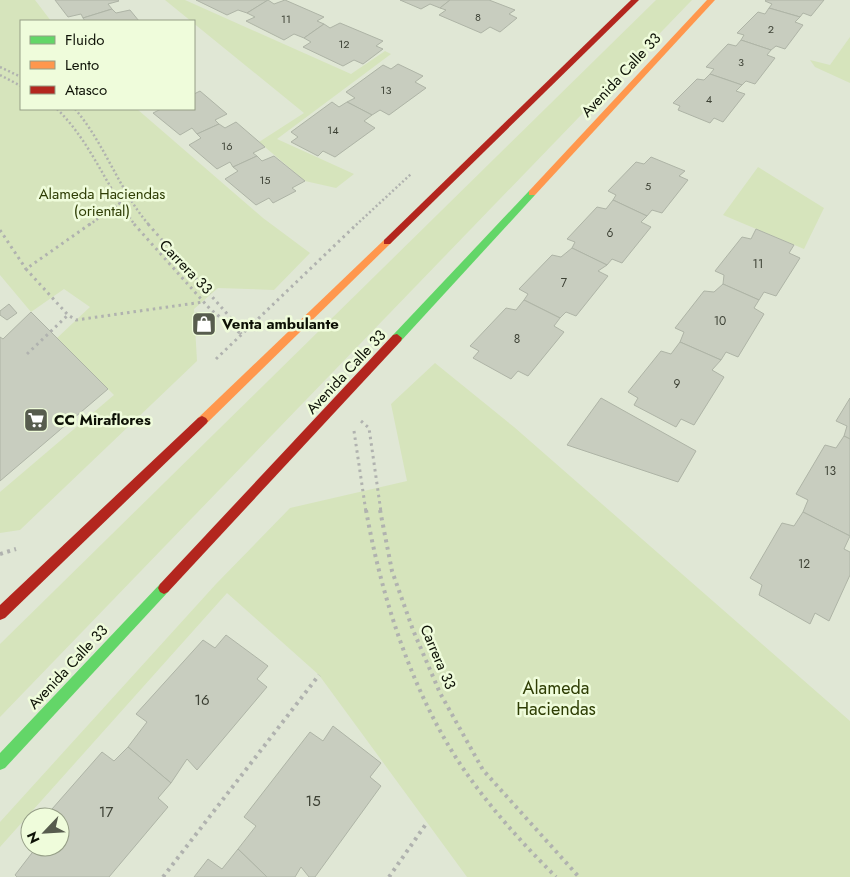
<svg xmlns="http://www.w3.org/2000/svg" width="850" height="877" font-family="Jost,sans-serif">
<rect width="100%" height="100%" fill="#e0e7d5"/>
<!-- green -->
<g fill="#d6e4bc">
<path d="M0 0H35L51 21H21V109H137L263 218 310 253 274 290 218 288 194 309 197 361 20 530 0 533V492L114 395 57 338 90 307 64 289 31 312 0 275Z"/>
<path d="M165 0H185L351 74 385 51 391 54 277 139 354 174 336 188 305 181 259 142 304 113Z"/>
<path d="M656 0H692L0 717V644Z"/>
<path d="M850 37V83L815 67 810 60 830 65Z"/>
<path d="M758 167 824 208 804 249 723 215Z"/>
<path d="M435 363 514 427 850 721V877H467L319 675 227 593 0 847V822L216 584 290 508 407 481 391 404Z"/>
</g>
<!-- building -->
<g fill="#c8cdbf" stroke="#aeb4a6">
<path d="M55 0H118L119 1 108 4 112 9 83 18 81 14 68 17Z"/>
<path d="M196 0H268L247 13 238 10 227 15Z"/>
<path d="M268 0 274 4 285 0 324 17 317 21 324 24 304 38 294 34 284 40 246 21 255 17 247 13Z"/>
<path d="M400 0H450L440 8 430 4 421 9Z"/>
<path d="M450 0H489L515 10 509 14 517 18 500 32 490 27 481 33 439 15 446 10 440 8Z"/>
<path d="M766 0H824L811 16 803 13 800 17 769 8 772 4 765 1Z"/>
<path d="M769 8 800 17 795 22 803 25 785 49 776 46 771 50 741 40 744 35 737 33 758 12 765 14Z"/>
<path d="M112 9 116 13 130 10 139 21H85L83 18Z"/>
<path d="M340 23 383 41 376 46 383 49 363 64 354 60 343 66 303 47 311 42 304 38 324 24 330 28Z"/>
<path d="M741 40 771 50 767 55 775 58 755 84 746 81 742 85 710 74 714 69 706 67 728 44 736 46Z"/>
<path d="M398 64 423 76 415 82 426 88 389 115 380 110 372 115 347 102 355 98 346 92 383 65 391 69Z"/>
<path d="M710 74 742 85 736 91 745 94 723 122 714 118 710 123 678 110 680 106 673 103 697 79 704 80Z"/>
<path d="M200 91 227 114 215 120 219 124 197 134 192 128 180 135 153 113 161 109H194V94Z"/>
<path d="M332 102 339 107 347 102 372 115 364 121 375 128 335 157 323 151 318 156 291 142 298 137 291 132Z"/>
<path d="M236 122 265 147 253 153 257 156 233 167 230 162 217 169 189 145 201 138 197 134 219 124 225 128Z"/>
<path d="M257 156 262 161 274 156 305 181 292 188 296 191 273 203 269 198 256 205 225 179 238 171 233 167Z"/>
<path d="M651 157 685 171 679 176 688 180 662 213 652 210 647 216 613 200 616 195 608 191 636 162 644 164Z"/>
<path d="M613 200 647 216 641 222 651 227 622 263 612 259 607 265 572 248 575 242 567 239 597 207 606 209Z"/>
<path d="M756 229 794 245 789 253 800 258 776 296 764 292 759 300 723 284 724 275 715 271 742 237 751 239Z"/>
<path d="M572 248 607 265 598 271 608 276 576 316 566 312 560 318 524 300 528 294 519 289 552 255 561 257Z"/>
<path d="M723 284 759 300 754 308 764 314 738 357 726 352 721 360 680 342 684 332 675 328 704 291 714 292Z"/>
<path d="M524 300 560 318 554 326 564 332 528 376 518 371 511 379 473 358 479 351 470 346 506 308 516 310Z"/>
<path d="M9 304 17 313 7 320 0 315V311Z"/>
<path d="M31 312 108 389 0 481V337L3 339Z"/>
<path d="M680 342 721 360 712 370 724 377 694 425 681 419 676 427 634 405 638 398 628 392 661 351 671 354Z"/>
<path d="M601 398 696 451 678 482 567 445Z"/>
<path d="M850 398V439L844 436 847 426 836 421Z"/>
<path d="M844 436 850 439V536L803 512 808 500 796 494 825 445 836 448Z"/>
<path d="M803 512 850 536 844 549 850 552V575L829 621 815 613 810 624 759 595 762 585 750 578 782 523 794 526Z"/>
<path d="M226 635 268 666 257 679 267 687 197 770 187 759 171 783 128 747 147 722 136 714 203 640 215 648Z"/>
<path d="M333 726 381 763 370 777 381 786 315 877H309L301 867 295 877H267L238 849 256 826 244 817 310 732 323 741Z"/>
<path d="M128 747 171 783 158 798 168 807 109 877H17L15 875 35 849 33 847H60V817H45L102 752 114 761Z"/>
<path d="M238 849 267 877H194L208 859 222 869Z"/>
</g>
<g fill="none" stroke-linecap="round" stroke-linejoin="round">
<!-- path-far2 -->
<g stroke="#b0b2af" stroke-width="2.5" stroke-dasharray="2 2.5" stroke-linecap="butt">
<path d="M0 67 21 77"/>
<path d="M0 75 21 86"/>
<path d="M57 109C91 142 107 188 135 225"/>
<path d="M75 109C105 144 119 190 149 225"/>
<path d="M89 225 120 203"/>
<path d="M356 225 411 174"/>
</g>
<!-- path-far1 -->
<g stroke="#b0b2af" stroke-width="3" stroke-dasharray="2.5 4" stroke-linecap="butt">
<path d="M90 224 26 269 68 315 76 320 203 302"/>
<path d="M134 224 210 309 241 334"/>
<path d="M148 224 237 325 241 334"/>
<path d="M0 230 26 269"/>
<path d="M27 354 68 315"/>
<path d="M216 359 357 224"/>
<path d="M361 421 369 428 381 512"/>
<path d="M354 431 366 512"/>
</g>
<!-- path -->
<g stroke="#b0b2af" stroke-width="4" stroke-dasharray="3 4.5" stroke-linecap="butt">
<path d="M366 510C382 600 414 699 467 774 493 811 524 845 556 877"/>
<path d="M380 510 392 571 413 630 440 693 483 770 579 877"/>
<path d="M0 554 16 549"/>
<path d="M163 877 319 675"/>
<path d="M389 877 426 824"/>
</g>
<!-- fast -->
<g fill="#63d668" fill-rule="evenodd">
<path d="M532 190 535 191V195L401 341H393L392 338 393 335 529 191Z"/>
<path d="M164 582 168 584 170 588 168 592 5 768 0 770V753L160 584Z"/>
</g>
<!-- slow -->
<g fill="#ff974d" fill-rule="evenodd">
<path d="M707 0H715L535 195H529V191Z"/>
<path d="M387 239 392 242 390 244 206 424H198L196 421 198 418 384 240Z"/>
</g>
<!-- jam -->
<g fill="#b3261e" fill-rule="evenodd">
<path d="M631 0H639L390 244H384V240Z"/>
<path d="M397 334 402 338 401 341 168 592 164 594 160 592 158 588 160 584 393 335Z"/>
<path d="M202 416 206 418 208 421 206 424 5 618 0 620V605L198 418Z"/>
</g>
</g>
<!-- icons -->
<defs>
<symbol id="shop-square" viewBox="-11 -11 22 22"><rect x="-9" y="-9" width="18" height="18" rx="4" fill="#575c4e" stroke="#effcdb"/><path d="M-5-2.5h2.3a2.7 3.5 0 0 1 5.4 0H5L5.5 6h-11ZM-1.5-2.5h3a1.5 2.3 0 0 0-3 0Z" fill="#fff"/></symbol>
<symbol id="supermarket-square" viewBox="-11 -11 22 22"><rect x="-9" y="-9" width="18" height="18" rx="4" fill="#575c4e" stroke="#effcdb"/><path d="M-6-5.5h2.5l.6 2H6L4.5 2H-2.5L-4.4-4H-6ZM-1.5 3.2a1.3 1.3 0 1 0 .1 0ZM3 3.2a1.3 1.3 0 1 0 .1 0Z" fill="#fff"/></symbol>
</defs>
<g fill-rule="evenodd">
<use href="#shop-square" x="190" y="310" width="28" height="28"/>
<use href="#supermarket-square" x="22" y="406" width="28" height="28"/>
</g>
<g text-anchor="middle" stroke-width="5" stroke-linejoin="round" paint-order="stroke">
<!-- far-number labels -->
<g font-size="11" fill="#3d4135">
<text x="478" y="21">8</text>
<text x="286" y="23">11</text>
<text x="771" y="33">2</text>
<text x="344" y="48">12</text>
<text x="741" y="66">3</text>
<text x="386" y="94">13</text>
<text x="709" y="103">4</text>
<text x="333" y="134">14</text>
<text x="227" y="150">16</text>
<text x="265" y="184">15</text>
<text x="648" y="190">5</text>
</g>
<!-- number labels -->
<g font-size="12" fill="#3d4135">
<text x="610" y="237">6</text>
<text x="758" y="268">11</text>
<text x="564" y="287">7</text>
<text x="720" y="325">10</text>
<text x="517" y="343">8</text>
<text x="677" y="388">9</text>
<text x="830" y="475">13</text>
<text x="804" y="568">12</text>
</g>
<!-- street labels -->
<g font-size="15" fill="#0d1106" stroke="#effcdb">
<text transform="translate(621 75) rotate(-47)" y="5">Avenida Calle 33</text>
<text transform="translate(186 267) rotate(46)" y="5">Carrera 33</text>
<text transform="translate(346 372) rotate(-47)" y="5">Avenida Calle 33</text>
<text transform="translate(438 657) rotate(67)" y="5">Carrera 33</text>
<text transform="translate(68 667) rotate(-47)" y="5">Avenida Calle 33</text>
</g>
<!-- park labels -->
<g font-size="15" fill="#2e3d04" stroke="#effcdb">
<text x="102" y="199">Alameda Haciendas<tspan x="102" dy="17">(oriental)</tspan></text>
</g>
<!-- poi labels -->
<g font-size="15" font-weight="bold" fill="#0d1106" stroke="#effcdb" text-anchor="start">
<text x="222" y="329">Venta ambulante</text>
<text x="54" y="425">CC Miraflores</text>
</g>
<!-- near-number labels -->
<g font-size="15" fill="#3d4135">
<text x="202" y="705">16</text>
<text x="313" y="806">15</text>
<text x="106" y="817">17</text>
</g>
<!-- near-park labels -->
<g font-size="18" fill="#2e3d04" stroke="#effcdb">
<text x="556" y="694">Alameda<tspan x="556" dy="21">Haciendas</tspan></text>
</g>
</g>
<!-- legend -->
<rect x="20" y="20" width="175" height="90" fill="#effcdb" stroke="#959e86"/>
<rect x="30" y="36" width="25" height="8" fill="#63d668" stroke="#959e86"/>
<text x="65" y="45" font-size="15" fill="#0d1106">Fluido</text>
<rect x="30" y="61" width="25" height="8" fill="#ff974d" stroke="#959e86"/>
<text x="65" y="70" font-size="15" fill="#0d1106">Lento</text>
<rect x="30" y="86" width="25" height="8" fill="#b3261e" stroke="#959e86"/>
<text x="65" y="95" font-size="15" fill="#0d1106">Atasco</text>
<!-- north arrow -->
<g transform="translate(45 832) rotate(245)"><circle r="24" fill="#effcdb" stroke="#959e86"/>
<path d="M0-4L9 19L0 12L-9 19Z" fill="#575c4e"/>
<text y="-8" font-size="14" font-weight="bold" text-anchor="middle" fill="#0d1106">N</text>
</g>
</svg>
